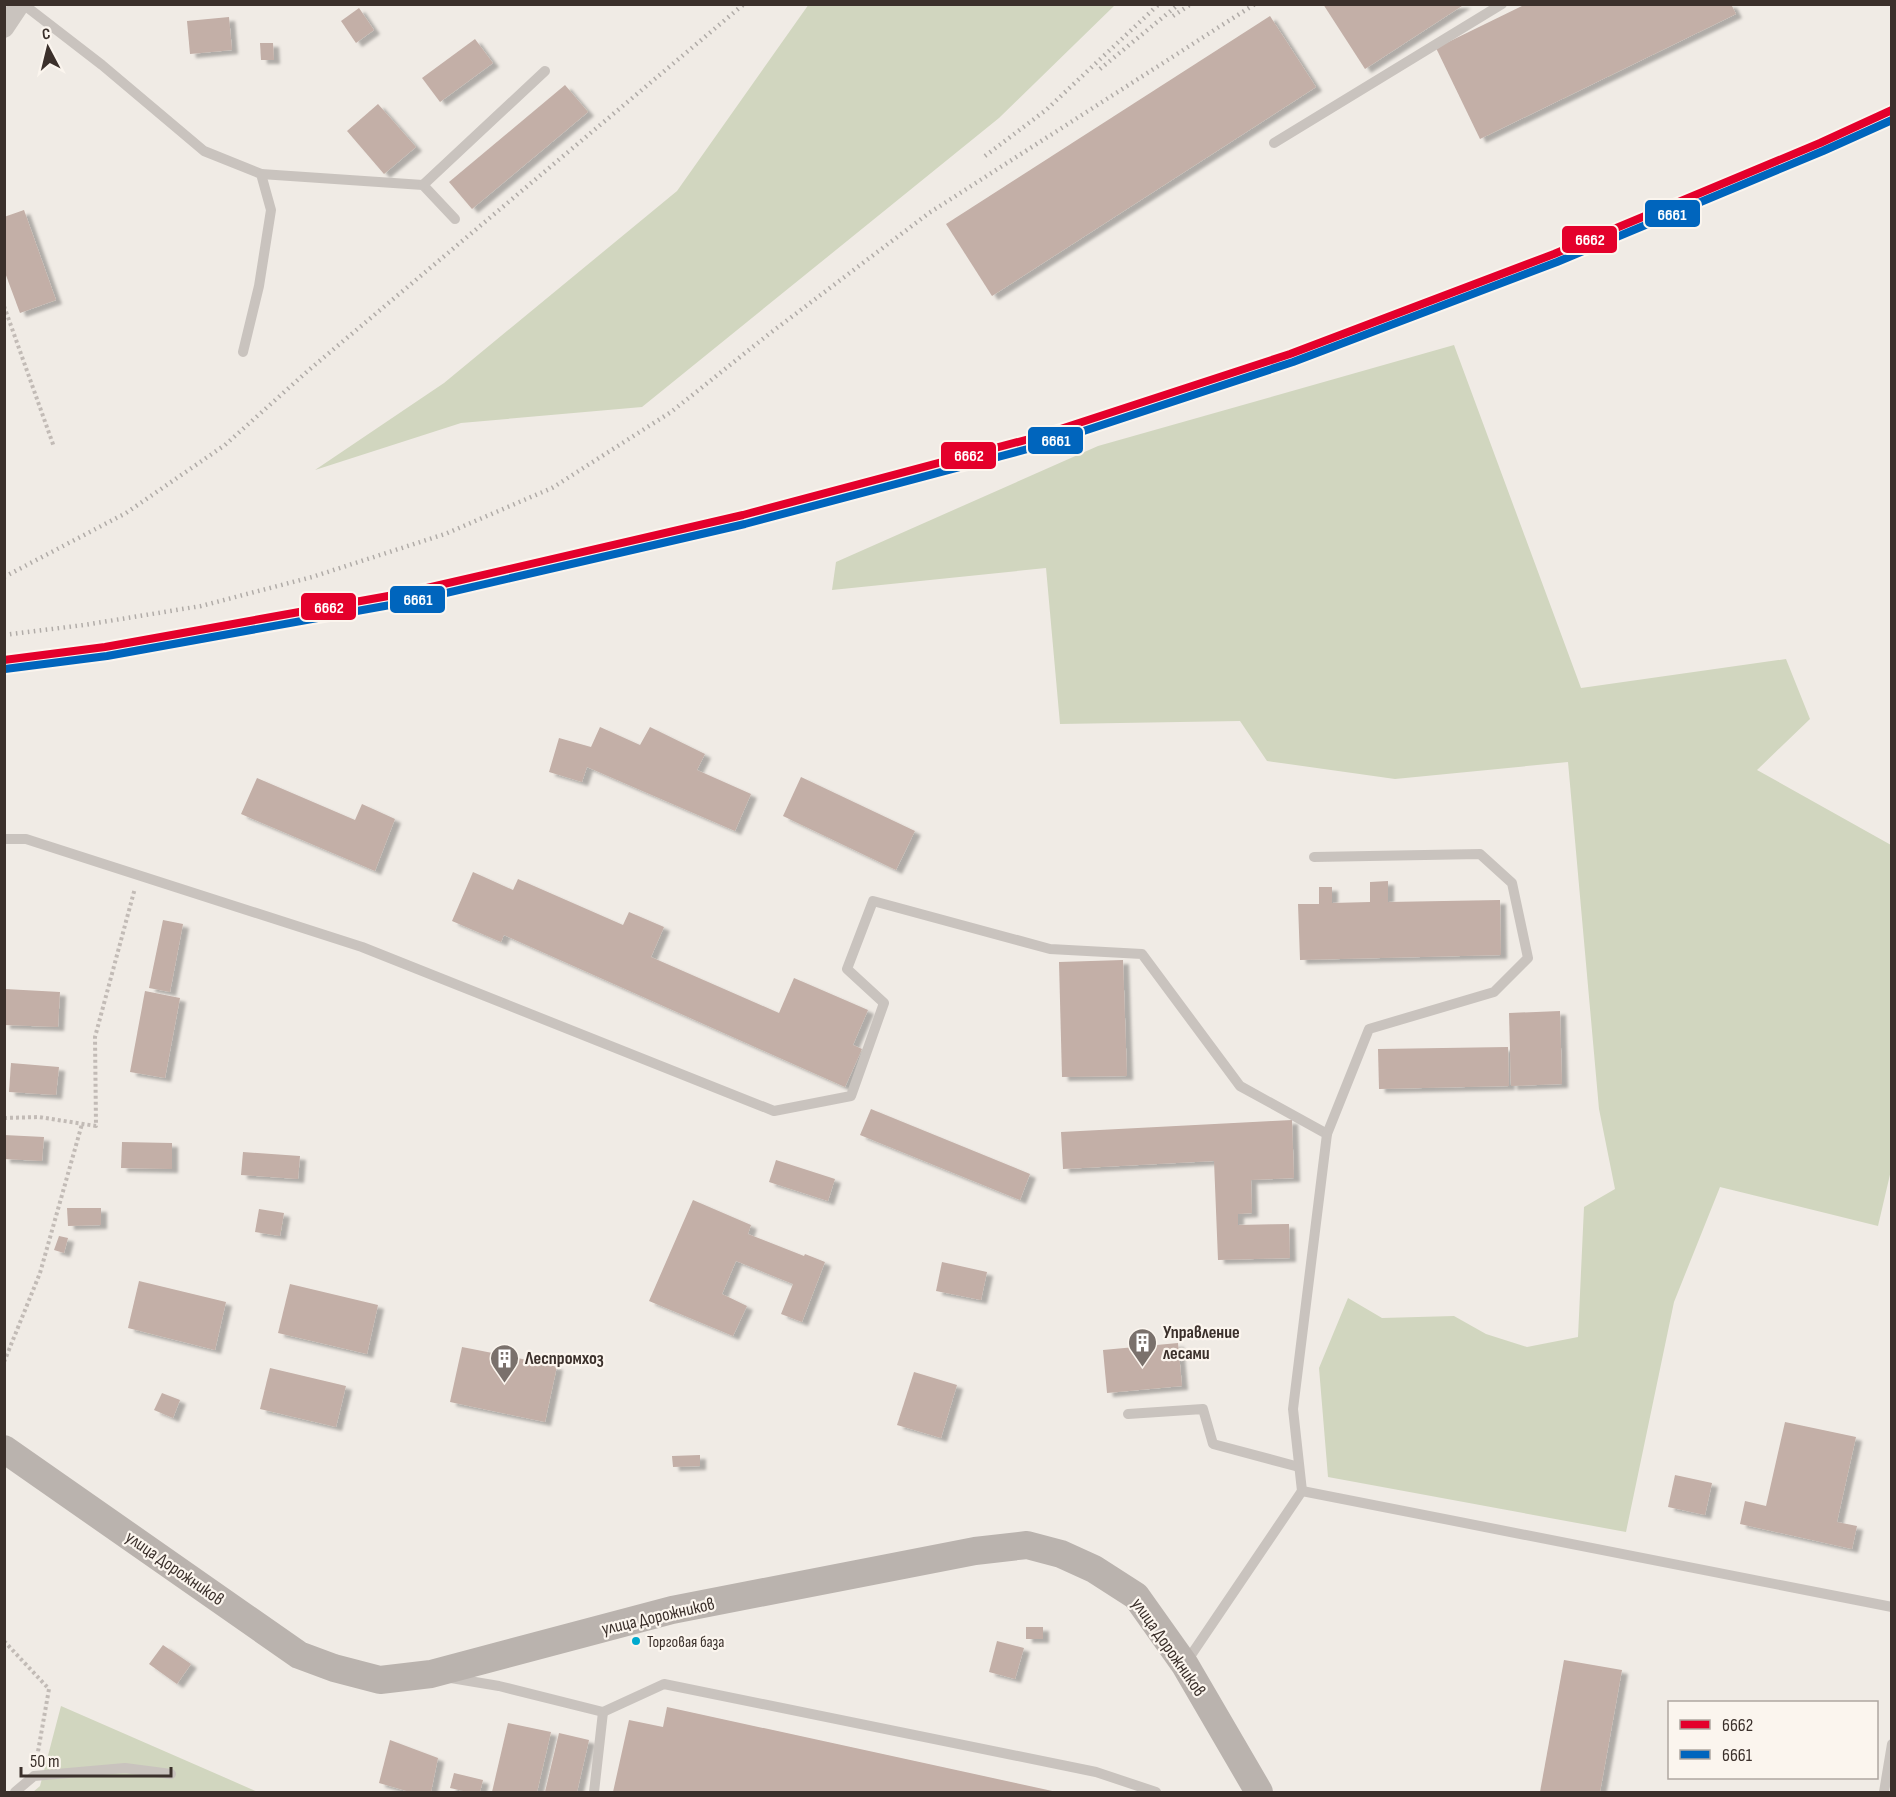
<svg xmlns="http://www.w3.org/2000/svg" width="1896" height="1797" font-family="'Sofia Sans Condensed',sans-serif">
<defs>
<filter id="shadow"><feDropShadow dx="6" dy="4" stdDeviation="1.5" flood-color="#0004"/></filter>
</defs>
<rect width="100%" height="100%" fill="#f0ebe5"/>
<!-- green -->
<g fill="#d1d6bf">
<path d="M809 4 1115 5 999 118 642 407 461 423 315 470 444 383 677 191Z"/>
<path d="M1454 345 1581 688 1786 659 1810 719 1757 770 1891 845 1892 1166 1878 1226 1720 1187 1674 1302 1626 1532 1328 1477 1319 1368 1348 1298 1382 1318 1454 1316 1486 1334 1527 1347 1578 1337 1584 1207 1615 1189 1599 1109 1568 762 1395 779 1267 761 1240 721 1060 724 1046 568 832 590 836 562 1098 446Z"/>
<path d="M61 1706 258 1792H33L40 1786Z"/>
</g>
<!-- building -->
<g fill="#c3afa7" filter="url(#shadow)">
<path d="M1323 4H1465L1365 69Z"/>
<path d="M1526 4H1731L1736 14 1480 139 1436 48Z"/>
<path d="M359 8 374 30 356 43 341 21Z"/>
<path d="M1270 16 1316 87 992 296 946 224Z"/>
<path d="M229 17 232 50 190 54 187 21Z"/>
<path d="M475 39 493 63 440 102 422 78Z"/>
<path d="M260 43H273L274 60H261Z"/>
<path d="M565 85 588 112 472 209 449 182Z"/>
<path d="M378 104 416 147 384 174 347 131Z"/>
<path d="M24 210 56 300 20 313 4 270V217Z"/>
<path d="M600 727 640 745 650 727 705 754 697 770 751 794 735 831 587 767 582 782 549 772 559 738 591 747Z"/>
<path d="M801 777 915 831 896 870 783 816Z"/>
<path d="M257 778 355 820 362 804 395 819 375 871 241 814Z"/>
<path d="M473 872 513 890 518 879 623 925 629 912 664 927 651 957 779 1013 794 978 868 1010 853 1045 862 1049 845 1087 504 935 501 942 452 921Z"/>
<path d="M1388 881V902L1500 900 1501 955 1300 960 1298 904H1319V887H1332V903L1370 902V882Z"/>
<path d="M163 920 183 924 170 992 149 988Z"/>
<path d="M1123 960 1127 1076 1062 1077 1059 962Z"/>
<path d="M5 989 60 992 58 1027 4 1025Z"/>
<path d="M145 991 180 998 165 1078 130 1072Z"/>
<path d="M1560 1011 1562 1084 1511 1086 1509 1013Z"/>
<path d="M1508 1047 1509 1086 1379 1089 1378 1049Z"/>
<path d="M11 1063 59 1067 56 1095 9 1092Z"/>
<path d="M871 1109 1030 1174 1020 1200 860 1135Z"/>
<path d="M1292 1120 1294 1178 1251 1180 1252 1213 1238 1214V1225L1289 1224 1290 1258 1218 1260 1214 1161 1063 1169 1061 1132Z"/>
<path d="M4 1135 44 1137 42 1161 4 1159Z"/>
<path d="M122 1142 172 1143V1169L121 1168Z"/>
<path d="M243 1152 300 1156 298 1179 241 1175Z"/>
<path d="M776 1160 835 1179 828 1201 769 1182Z"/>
<path d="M693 1200 751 1225 748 1234 804 1256 805 1254 825 1262 802 1322 781 1314 793 1284 736 1261 722 1294 747 1306 733 1336 649 1301Z"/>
<path d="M67 1208H101V1225L68 1226Z"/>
<path d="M259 1209 284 1213 280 1236 255 1232Z"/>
<path d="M59 1236 68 1238 64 1253 54 1250Z"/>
<path d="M942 1262 987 1272 981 1300 936 1291Z"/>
<path d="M139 1281 226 1302 215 1350 128 1328Z"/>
<path d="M290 1284 378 1305 367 1354 278 1333Z"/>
<path d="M1178 1343 1182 1386 1107 1393 1103 1350Z"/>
<path d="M462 1347 557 1366 545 1422 450 1402Z"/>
<path d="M270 1368 346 1386 336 1427 260 1409Z"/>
<path d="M914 1372 957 1385 941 1438 897 1425Z"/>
<path d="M162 1393 180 1400 173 1418 154 1410Z"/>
<path d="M1785 1422 1856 1437 1837 1522 1857 1526 1852 1549 1740 1524 1745 1501 1766 1506Z"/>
<path d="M700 1455V1466L673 1467 672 1456Z"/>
<path d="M1675 1475 1712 1483 1705 1515 1668 1507Z"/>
<rect x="1026" y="1627" width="17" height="12"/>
<path d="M997 1641 1024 1648 1015 1679 989 1672Z"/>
<path d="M163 1645 191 1664 177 1684 149 1664Z"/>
<path d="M1564 1660 1622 1670 1600 1792H1540Z"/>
<path d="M667 1707 1057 1792H613L629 1720 663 1727Z"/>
<path d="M508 1723 551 1732 537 1792H492Z"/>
<path d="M559 1733 589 1740 577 1792H545Z"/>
<path d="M390 1740 438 1758 431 1792H410L379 1783Z"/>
<path d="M454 1773 483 1780 480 1792H468L450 1788Z"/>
</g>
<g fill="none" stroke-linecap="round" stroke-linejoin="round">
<!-- path -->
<g stroke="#c2bbb6" stroke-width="4" stroke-dasharray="3 3" stroke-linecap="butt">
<path d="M4 306 54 447"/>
<path d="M4 1118 39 1117 96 1126 95 1037 135 888"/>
<path d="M4 1362 40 1273 82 1124"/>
<path d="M4 1641 49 1689 36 1763"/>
</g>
<!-- lane -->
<g stroke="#c9c3be" stroke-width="10">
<path d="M23 4 102 65 204 151 261 174 271 210 259 286 243 352"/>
<path d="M1274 143 1502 4"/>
<path d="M261 174 423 185 455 219"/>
<path d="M423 185 545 71"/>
<path d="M4 839H26L362 947 774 1111 851 1096 884 1003 847 969 873 901 1050 949 1142 954 1240 1086 1327 1134 1293 1409 1302 1491"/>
<path d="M1314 857 1480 854 1512 883 1528 958 1494 992 1369 1029 1327 1134"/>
<path d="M1128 1414 1203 1409 1213 1444 1299 1467"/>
<path d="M1185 1664 1302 1491 1892 1607"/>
<path d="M451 1678 499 1686 603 1712 594 1792"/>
<path d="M603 1712 664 1684 1096 1772 1156 1792"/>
<path d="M15 1792 34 1776 125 1768 171 1774"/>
<path d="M1884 1792 1892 1744"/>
</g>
<!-- street -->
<path stroke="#c9c3be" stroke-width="20" d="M4 28 20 4"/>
<!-- secondary -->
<path stroke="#bab3ae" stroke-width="28" d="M4 1449 299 1655 334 1668 380 1680 431 1674 672 1610 975 1551 1027 1545 1061 1554 1094 1569 1136 1596 1185 1665 1259 1792"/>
<!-- rail -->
<g stroke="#b1aca8" stroke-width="4.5" stroke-dasharray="1.5 4.5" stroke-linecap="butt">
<path d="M1173 16 1191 4"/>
<path d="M1100 69 1179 4"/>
<path d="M985 156 1046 110 1159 4"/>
<path d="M4 577 126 513 225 445 310 369 744 4"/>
<path d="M4 635 84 625 201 606 312 577 445 534 552 488 671 412 769 334 929 213 1255 4"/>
</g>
<defs>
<path id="rail-1" d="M4 660 105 647 405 593 743 515 1033 438 1290 354 1554 254 1820 143 1892 110"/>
<path id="rail-2" d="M5 669 107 656 407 602 745 524 1035 447 1293 362 1557 262 1823 151 1892 120"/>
</defs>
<!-- rail-1 casing -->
<use href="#rail-1" stroke="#fbf5ee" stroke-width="12"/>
<!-- rail-2 casing -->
<use href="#rail-2" stroke="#fbf5ee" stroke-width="12"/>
<!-- rail-1 -->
<use href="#rail-1" stroke="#e4002b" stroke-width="8"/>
<!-- rail-2 -->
<use href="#rail-2" stroke="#0065bd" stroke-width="8"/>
</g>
<!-- icons -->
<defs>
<symbol id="building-pin" viewBox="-11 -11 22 30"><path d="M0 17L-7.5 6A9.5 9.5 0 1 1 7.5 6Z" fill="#7a716c" stroke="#fbf5ee"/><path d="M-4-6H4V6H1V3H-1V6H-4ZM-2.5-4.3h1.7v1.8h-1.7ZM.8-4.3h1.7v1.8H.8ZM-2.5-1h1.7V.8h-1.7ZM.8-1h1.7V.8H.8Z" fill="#fff"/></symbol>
</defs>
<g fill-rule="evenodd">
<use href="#building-pin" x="1126" y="1326" width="33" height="45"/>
<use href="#building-pin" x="488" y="1342" width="33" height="45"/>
</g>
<!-- markers -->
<circle fill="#00a9ce" stroke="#fbf5ee" stroke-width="2" cx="636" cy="1641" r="5"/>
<g text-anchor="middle" stroke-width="4.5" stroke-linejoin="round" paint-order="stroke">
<!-- bus labels -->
<g font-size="16" fill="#3b302b" stroke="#fbf5ee" text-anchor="start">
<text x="647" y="1647">Торговая база</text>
</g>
<!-- poi labels -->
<g font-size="18" font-weight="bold" fill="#3b302b" stroke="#fbf5ee" text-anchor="start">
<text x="1163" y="1338">Управление<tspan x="1163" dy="21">лесами</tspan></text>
<text x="525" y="1364">Леспромхоз</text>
</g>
<!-- street labels -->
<g font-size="18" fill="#3b302b" stroke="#fbf5ee">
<text transform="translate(175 1568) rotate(35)" y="6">улица Дорожников</text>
<text transform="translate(658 1616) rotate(-13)" y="6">улица Дорожников</text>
<text transform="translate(1169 1647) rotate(55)" y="6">улица Дорожников</text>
</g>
</g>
<g stroke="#fbf5ee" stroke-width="2">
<rect x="1644" y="199" width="57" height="29" rx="6" fill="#0065bd"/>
<rect x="1561" y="225" width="57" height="29" rx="6" fill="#e4002b"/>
<rect x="1027" y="426" width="57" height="29" rx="6" fill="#0065bd"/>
<rect x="940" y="441" width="57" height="29" rx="6" fill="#e4002b"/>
<rect x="389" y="585" width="57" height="29" rx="6" fill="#0065bd"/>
<rect x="300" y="592" width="57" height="29" rx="6" fill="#e4002b"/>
</g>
<g font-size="16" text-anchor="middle" font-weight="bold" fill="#fff">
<text x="1672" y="220">6661</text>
<text x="1590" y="245">6662</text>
<text x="1056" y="446">6661</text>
<text x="969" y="461">6662</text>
<text x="418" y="605">6661</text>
<text x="329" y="613">6662</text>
</g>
<!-- border -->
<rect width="1896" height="1797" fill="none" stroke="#3b302b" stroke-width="12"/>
<!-- legend -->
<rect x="1668" y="1701" width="210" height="78" fill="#fbf5ee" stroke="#aea6a0" stroke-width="1.5"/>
<rect x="1680" y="1720" width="30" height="9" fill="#e4002b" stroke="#aea6a0" stroke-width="1.5"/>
<text x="1722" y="1731" font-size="18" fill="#3b302b">6662</text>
<rect x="1680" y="1750" width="30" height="9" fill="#0065bd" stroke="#aea6a0" stroke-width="1.5"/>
<text x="1722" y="1761" font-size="18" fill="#3b302b">6661</text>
<!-- north arrow -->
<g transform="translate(48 48) rotate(353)" stroke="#fbf5ee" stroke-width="4.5" paint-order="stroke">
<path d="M0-4.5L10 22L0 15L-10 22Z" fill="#3b302b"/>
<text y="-9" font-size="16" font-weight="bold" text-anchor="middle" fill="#3b302b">С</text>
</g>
<!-- scale -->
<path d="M21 1767v9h150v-9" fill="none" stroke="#3b302b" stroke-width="3"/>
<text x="30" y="1767" font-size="18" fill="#3b302b" stroke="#fbf5ee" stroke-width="4.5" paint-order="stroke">50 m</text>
</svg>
